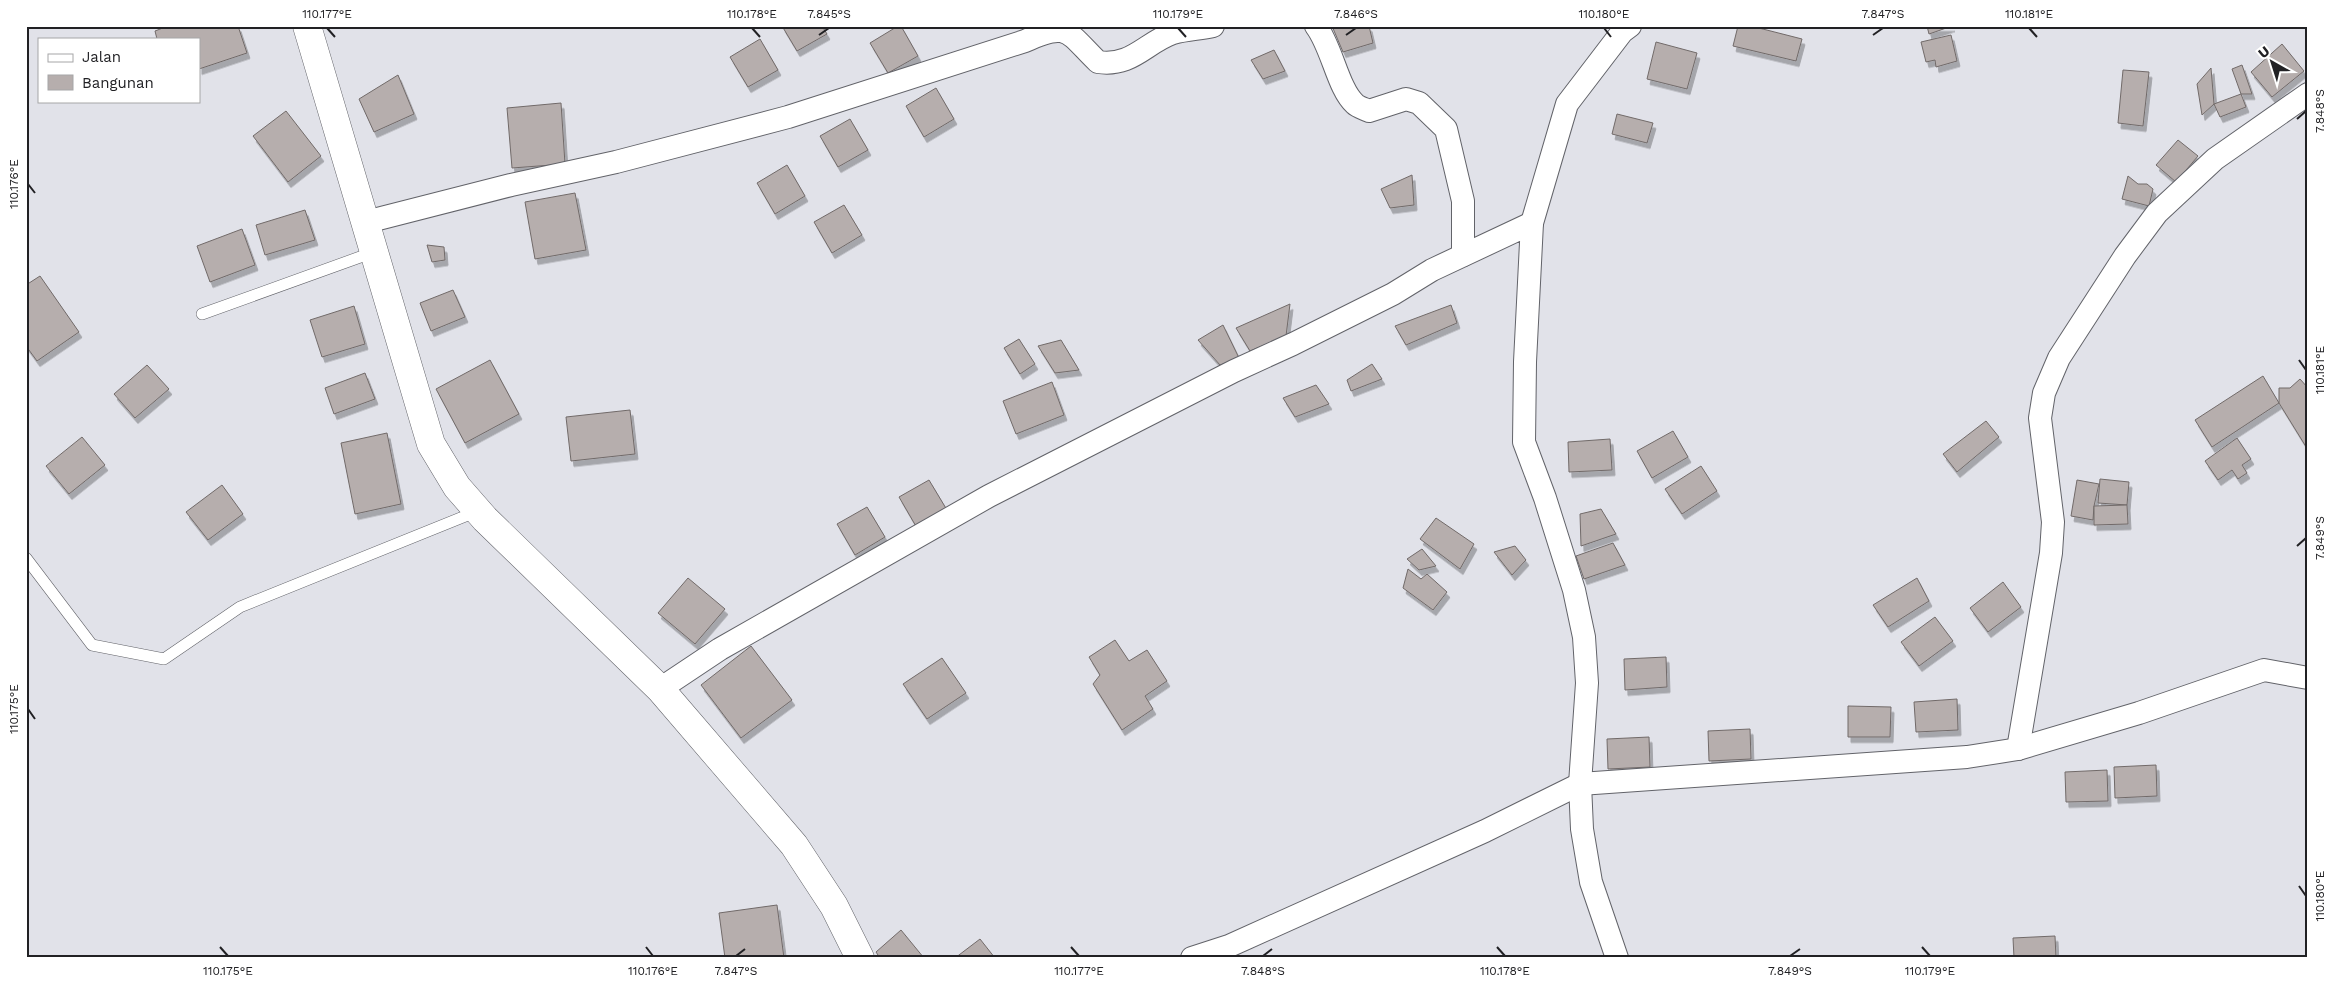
<svg xmlns="http://www.w3.org/2000/svg" width="2334" height="984" font-family="'Work Sans',sans-serif">
<defs>
<filter id="shadow"><feDropShadow dx="3" dy="5.5" stdDeviation="0" flood-color="#0004"/></filter>
</defs>
<rect width="100%" height="100%" fill="#e1e2e9"/>
<!-- building -->
<g fill="#b6aead" stroke="#716a69" filter="url(#shadow)">
<path d="M168 26H238L247 53 199 69V39H157L155 31Z"/>
<path d="M782 26H822L827 34 797 51Z"/>
<path d="M898 26H901L918 56 888 73 870 43Z"/>
<path d="M1332 26H1369L1373 43 1343 52Z"/>
<path d="M1738 26H1751L1802 39 1796 61 1733 46Z"/>
<path d="M1927 26H1952L1929 34Z"/>
<path d="M1951 35 1957 61 1936 67 1935 60 1926 62 1921 42Z"/>
<path d="M760 39 778 70 748 87 730 57Z"/>
<path d="M1656 42 1697 53 1687 89 1647 79Z"/>
<path d="M2282 44 2304 71 2272 97 2251 72Z"/>
<path d="M1274 50 1285 71 1263 79 1251 60Z"/>
<path d="M2242 65 2252 94H2241L2232 69Z"/>
<path d="M2211 68 2214 104 2202 115 2197 84Z"/>
<path d="M2123 70 2149 72 2143 126 2118 123Z"/>
<path d="M398 75 414 114 374 132 359 99Z"/>
<path d="M936 88 954 119 924 137 906 106Z"/>
<path d="M2241 94 2246 107 2220 117 2214 104Z"/>
<path d="M561 103 565 164 512 168 507 108Z"/>
<path d="M286 111 321 156 288 182 253 136Z"/>
<path d="M1617 114 1653 123 1647 143 1612 134Z"/>
<path d="M850 119 868 150 838 167 820 136Z"/>
<path d="M2178 140 2198 156 2176 182 2156 165Z"/>
<path d="M787 165 805 196 775 214 757 183Z"/>
<path d="M1412 175 1414 205 1390 208 1381 189Z"/>
<path d="M2128 176 2138 184H2147L2153 189 2149 206 2122 199Z"/>
<path d="M575 193 586 250 535 259 525 202Z"/>
<path d="M844 205 862 235 832 253 814 222Z"/>
<path d="M305 210 315 240 265 255 256 225Z"/>
<path d="M242 229 255 265 210 282 197 246Z"/>
<path d="M427 245 444 247 445 260 432 262Z"/>
<path d="M40 276 79 332 37 361 26 346V285Z"/>
<path d="M453 290 465 317 431 331 420 303Z"/>
<path d="M1290 304 1286 336 1250 351 1236 328Z"/>
<path d="M1451 305 1457 323 1406 345 1395 326Z"/>
<path d="M354 306 365 344 322 357 310 320Z"/>
<path d="M1223 325 1239 358 1220 365 1198 340Z"/>
<path d="M1019 339 1035 364 1020 374 1004 348Z"/>
<path d="M1061 340 1079 370 1055 373 1038 346Z"/>
<path d="M490 360 519 414 465 443 436 389Z"/>
<path d="M1372 364 1382 379 1351 391 1347 380Z"/>
<path d="M147 365 169 389 135 418 114 394Z"/>
<path d="M365 373 375 399 334 414 325 388Z"/>
<path d="M2263 376 2279 403 2212 447 2195 420Z"/>
<path d="M2300 379 2308 388V450L2279 403V388H2290Z"/>
<path d="M1052 382 1064 415 1016 434 1003 401Z"/>
<path d="M1316 385 1329 404 1295 417 1283 398Z"/>
<path d="M630 410 635 454 571 461 566 417Z"/>
<path d="M1986 421 1999 437 1957 472 1943 454Z"/>
<path d="M1673 431 1688 457 1652 478 1637 451Z"/>
<path d="M387 433 401 504 355 514 341 443Z"/>
<path d="M82 437 105 465 69 494 46 466Z"/>
<path d="M2237 438 2251 459 2242 465 2247 473 2238 479 2232 470 2218 480 2205 461Z"/>
<path d="M1610 439 1612 470 1569 472 1568 442Z"/>
<path d="M1701 466 1717 491 1682 514 1665 489Z"/>
<path d="M2100 479 2129 482 2127 505 2098 503Z"/>
<path d="M929 480 947 510 917 528 899 497Z"/>
<path d="M2077 480 2099 484 2094 506 2093 520 2071 516Z"/>
<path d="M222 485 243 514 208 540 186 512Z"/>
<path d="M2127 505 2128 524 2094 525V506Z"/>
<path d="M867 507 885 537 855 555 837 524Z"/>
<path d="M1601 509 1616 534 1581 546 1580 514Z"/>
<path d="M1436 518 1474 544 1460 569 1420 539Z"/>
<path d="M1613 543 1625 565 1584 579 1576 556Z"/>
<path d="M1515 546 1526 560 1512 575 1494 552Z"/>
<path d="M1422 549 1436 566 1419 570 1407 559Z"/>
<path d="M1408 569 1421 579 1427 574 1447 592 1433 610 1403 588Z"/>
<path d="M688 578 725 609 695 644 658 613Z"/>
<path d="M1917 578 1929 601 1888 627 1873 605Z"/>
<path d="M2003 582 2021 607 1988 632 1970 608Z"/>
<path d="M1935 617 1953 641 1919 666 1901 642Z"/>
<path d="M1115 640 1129 661 1147 650 1167 681 1145 696 1153 709 1122 730 1093 684 1100 675 1089 657Z"/>
<path d="M751 646 792 700 741 738 701 685Z"/>
<path d="M1666 657 1667 687 1625 690 1624 659Z"/>
<path d="M942 658 966 693 927 719 903 684Z"/>
<path d="M1957 699 1958 730 1916 732 1914 702Z"/>
<path d="M1848 706 1891 707 1890 737H1848Z"/>
<path d="M1750 729 1751 759 1709 761 1708 731Z"/>
<path d="M1649 737 1650 767 1608 769 1607 739Z"/>
<path d="M2156 765 2157 796 2115 798 2114 767Z"/>
<path d="M2107 770 2108 801 2066 802 2065 772Z"/>
<path d="M777 905 784 958H725L719 913Z"/>
<path d="M901 930 924 958H880L876 952Z"/>
<path d="M2055 936 2056 958H2014L2013 938Z"/>
<path d="M980 939 995 958H955Z"/>
</g>
<g fill="none" stroke-linecap="round" stroke-linejoin="round">
<defs>
<g id="service">
<path d="M202 314 374 252"/>
<path d="M26 558 92 645 164 659 240 607 478 511"/>
</g>
<g id="minor">
<path d="M1316 26C1332 47 1338 89 1355 104 1358 107 1365 109 1369 111L1406 99 1419 103 1446 129 1463 201V255"/>
<path d="M366 222 511 185 616 162 788 117 1025 41C1069 21 1067 32 1098 62 1132 67 1145 43 1173 33 1186 29 1200 29 1213 26"/>
<path d="M1532 223 1567 104 1622 32 1630 26"/>
<path d="M660 689 720 649 989 496 1234 371 1293 344 1393 294 1432 270 1532 223 1525 362 1524 442 1545 498 1574 590 1584 637 1587 683 1580 784 1582 829 1591 882 1617 958"/>
<path d="M2018 749 2051 553 2053 522 2040 418 2044 393 2059 358 2125 256 2157 213 2215 159 2308 94"/>
<path d="M1192 958 1229 946 1485 831 1580 784 1967 757 2018 749 2139 713 2264 670 2308 678"/>
</g>
<path id="tertiary" d="M307 26 431 444 457 487 485 519 660 689 794 845 834 906 860 958"/>
</defs>
<!-- service casing -->
<use href="#service" stroke="#626369" stroke-width="12"/>
<!-- minor casing -->
<use href="#minor" stroke="#626369" stroke-width="24"/>
<!-- tertiary casing -->
<use href="#tertiary" stroke="#626369" stroke-width="29"/>
<!-- service -->
<use href="#service" stroke="#fff" stroke-width="11"/>
<!-- minor -->
<use href="#minor" stroke="#fff" stroke-width="22"/>
<!-- tertiary -->
<use href="#tertiary" stroke="#fff" stroke-width="28"/>
</g>
<!-- ticks -->
<path fill="none" stroke="#212124" stroke-width="2" d="M327 28 335 37M752 28 760 37M1178 28 1186 37M1604 28 1611 37M2029 28 2037 37M819 35 829 28M1346 35 1356 28M1873 35 1883 28M2297 119 2306 111M28 184 35 193M2299 360 2306 370M2297 546 2306 538M28 709 35 719M2299 886 2306 896M220 947 228 956M646 947 653 956M1071 947 1079 956M1497 947 1505 956M1922 947 1930 956M736 956 745 949M1263 956 1272 949M1790 956 1800 949"/>
<!-- border -->
<rect width="2334" height="984" fill="none" stroke="#ffffff" stroke-width="55"/>
<!-- legend -->
<rect x="38" y="38" width="162" height="65" fill="#ffffff" stroke="#a6a6a7"/>
<rect x="48" y="54" width="25" height="8" fill="#ffffff" stroke="#a6a6a7"/>
<text x="82" y="62" font-size="15" fill="#212124">Jalan</text>
<rect x="48" y="75" width="25" height="15" fill="#b6aead" stroke="#a6a6a7"/>
<text x="82" y="88" font-size="15" fill="#212124">Bangunan</text>
<!-- north arrow -->
<g transform="translate(2272 62) rotate(321)" stroke="#ffffff" stroke-width="4" paint-order="stroke">
<path d="M0-4L9 19L0 12L-9 19Z" fill="#212124"/>
<text y="-8" font-size="14" font-weight="bold" text-anchor="middle" fill="#212124">U</text>
</g>
<rect x="28" y="28" width="2278" height="928" fill="none" stroke="#212124" stroke-width="2"/>
<g font-size="12" text-anchor="middle" fill="#212124">
<text x="327" y="18">110.177°E</text>
<text x="752" y="18">110.178°E</text>
<text x="829" y="18">7.845°S</text>
<text x="1178" y="18">110.179°E</text>
<text x="1356" y="18">7.846°S</text>
<text x="1604" y="18">110.180°E</text>
<text x="1883" y="18">7.847°S</text>
<text x="2029" y="18">110.181°E</text>
<text transform="translate(2320 111) rotate(-90)" y="4">7.848°S</text>
<text transform="translate(14 184) rotate(-90)" y="4">110.176°E</text>
<text transform="translate(2320 370) rotate(-90)" y="4">110.181°E</text>
<text transform="translate(2320 538) rotate(-90)" y="4">7.849°S</text>
<text transform="translate(14 709) rotate(-90)" y="4">110.175°E</text>
<text transform="translate(2320 896) rotate(-90)" y="4">110.180°E</text>
<text x="228" y="975">110.175°E</text>
<text x="653" y="975">110.176°E</text>
<text x="736" y="975">7.847°S</text>
<text x="1079" y="975">110.177°E</text>
<text x="1263" y="975">7.848°S</text>
<text x="1505" y="975">110.178°E</text>
<text x="1790" y="975">7.849°S</text>
<text x="1930" y="975">110.179°E</text>
</g>
</svg>
